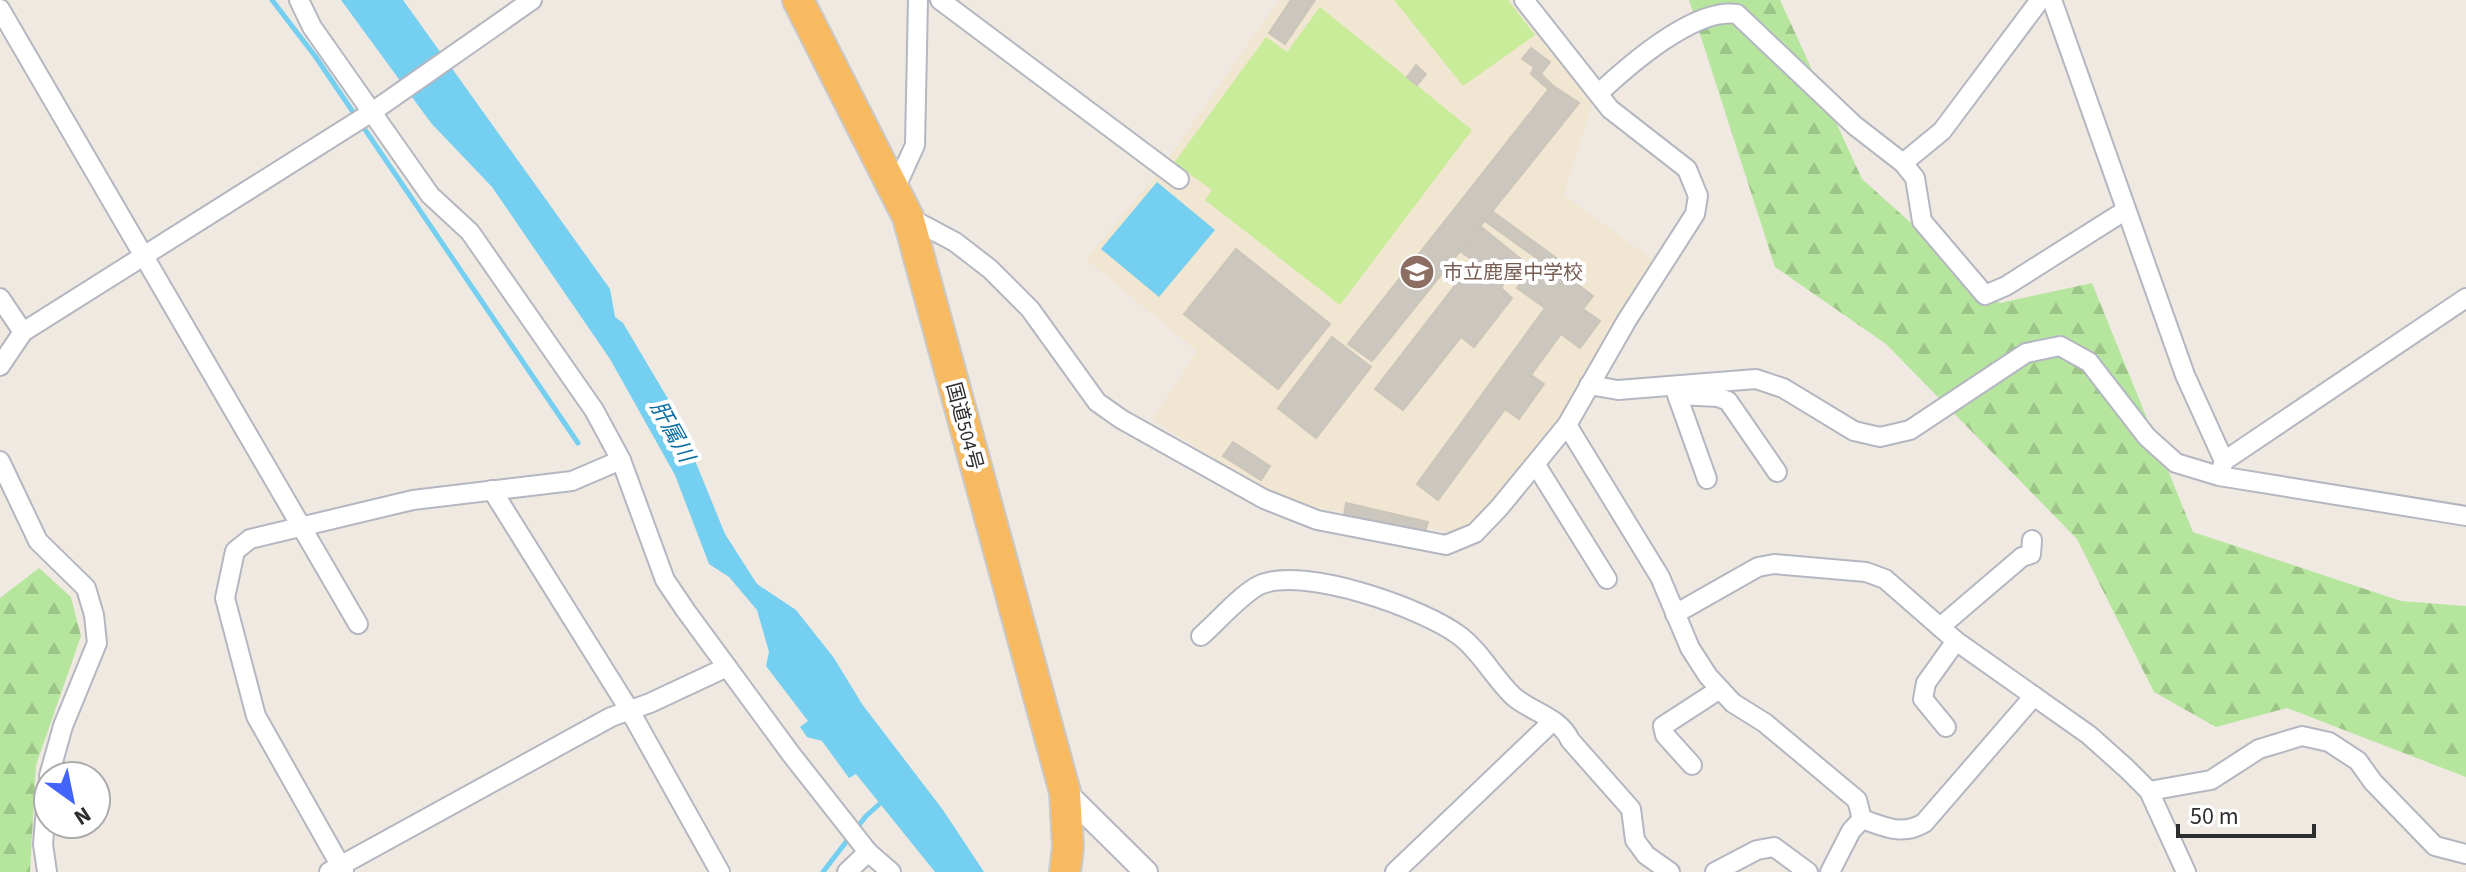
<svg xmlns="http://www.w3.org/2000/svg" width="2466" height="872" font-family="'Source Sans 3','Noto Sans JP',sans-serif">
<defs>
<pattern id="forest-firs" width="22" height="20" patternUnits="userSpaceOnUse" patternTransform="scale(2)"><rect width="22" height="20" fill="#b6e59e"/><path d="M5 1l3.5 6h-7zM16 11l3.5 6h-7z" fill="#9dc588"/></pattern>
</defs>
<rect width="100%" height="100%" fill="#efe9e1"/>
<!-- education -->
<path fill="#f0e6d1" d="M1279 0H1516L1594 97 1564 195 1654 261 1557 424 1486 512 1455 533 1316 507 1273 494 1152 420 1197 351 1086 259 1158 173Z"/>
<!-- forest -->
<g fill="url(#forest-firs)">
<path d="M1689 0H1780L1862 179 2000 303 2092 283 2193 532 2401 601 2466 606V777L2287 708 2216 727 2154 692 2077 539 1886 344 1775 267Z"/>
<path d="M39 568 71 597 81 636 36 765 30 872H0V598Z"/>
</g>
<!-- pitch -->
<g fill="#c9ec9a">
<path d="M1394 0H1508L1535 35 1463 86Z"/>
<path d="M1320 7 1472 130 1340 305 1205 200 1212 190 1174 163 1266 37 1287 52Z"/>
</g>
<!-- water -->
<g fill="#75cff0">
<path d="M341 0H403L610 289 615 317 623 323 674 409 725 534 757 584 796 610 834 658 862 704 943 810 984 872H935L856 774 849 778 822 741 807 737 800 727 808 721 766 666 769 652 757 610 729 577 709 564 675 475 610 359 492 187 431 123Z"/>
<path d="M1157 182 1215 230 1159 297 1101 249Z"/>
</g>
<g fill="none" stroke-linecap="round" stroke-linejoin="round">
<!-- stream -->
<g stroke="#75cff0" stroke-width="5">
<path d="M272 0 315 56 578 443"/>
<path d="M823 872 866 816 884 800"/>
</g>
</g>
<!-- building -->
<g fill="#cbc7bf" stroke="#cbc5ba" stroke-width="2">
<path d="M1291 0H1315L1285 44 1269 33Z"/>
<path d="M1531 48 1550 62 1541 74 1552 85 1549 90 1531 74 1534 67 1522 59Z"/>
<path d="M1416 65 1426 74 1417 85 1407 77Z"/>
<path d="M1552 85 1579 103 1372 361 1348 344Z"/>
<path d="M1492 211 1578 274 1573 281 1593 296 1583 309 1600 321 1580 348 1561 334 1531 375 1544 384 1519 419 1505 409 1438 500 1417 484 1545 308 1517 288 1538 259 1485 221Z"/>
<path d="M1480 226 1522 260 1501 288 1512 298 1474 347 1461 337 1403 410 1375 389 1474 261 1460 251Z"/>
<path d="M1236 249 1330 324 1278 389 1184 314Z"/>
<path d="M1332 337 1371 367 1316 438 1278 408Z"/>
<path d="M1233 442 1270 466 1261 480 1223 456Z"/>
<path d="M1346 503 1428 522 1425 532 1344 515Z"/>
</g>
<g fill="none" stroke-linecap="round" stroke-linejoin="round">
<defs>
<g id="minor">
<path d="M299 0 312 27 430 195 470 232 594 410 621 460 665 580 686 611 791 754 868 852 891 872"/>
<path d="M940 0 1179 179"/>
<path d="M2052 0 2185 375 2224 461"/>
<path d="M0 9 358 624"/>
<path d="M1599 93C1629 65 1695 7 1737 14L1854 125 1903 163 1915 178 1922 221 1985 295 2006 286 2126 210"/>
<path d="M1903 163 1942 131 2040 0"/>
<path d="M895 189 915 145 918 0"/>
<path d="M908 217 955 242 990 269 1030 309 1097 402 1121 419 1264 499 1317 520 1446 545 1475 533 1499 508 1567 425 1627 320 1695 214 1698 196 1687 169 1610 109 1524 0"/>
<path d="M0 298 23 332"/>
<path d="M0 366 23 332 372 112 532 0"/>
<path d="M1589 385 1618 390 1756 379 1783 388 1854 431 1880 437 1910 430 2026 353 2060 346 2089 362 2147 437 2176 463 2219 476 2466 516"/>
<path d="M1677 395 1707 479"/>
<path d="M1678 395 1718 397 1728 401 1777 472"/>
<path d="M1567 425 1660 577 1690 648 1708 676 1733 703 1765 723 1857 800 1862 819"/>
<path d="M0 461 38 541 86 588 94 615 97 643 63 726 49 776"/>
<path d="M1536 465 1607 579"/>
<path d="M2221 470 2224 461 2466 298"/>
<path d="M492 490 630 711 720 872"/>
<path d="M1675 614 1758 567 1774 564 1866 572 1885 579 1956 641 2089 735 2127 769 2149 791 2186 872"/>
<path d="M1940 627 2022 557 2031 554 2032 540"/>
<path d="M1201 636C1216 623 1245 590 1262 584 1306 567 1423 608 1460 636 1481 652 1494 678 1513 696 1531 712 1560 717 1570 740L1631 809 1635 840 1646 855 1670 872"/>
<path d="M1946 727 1923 699 1926 683 1956 641"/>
<path d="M1692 765 1665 735 1663 726 1720 689"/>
<path d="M2149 791 2211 780 2259 749 2302 736 2329 742 2358 761 2373 782 2435 846 2466 854"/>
<path d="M1862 819C1885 827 1902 836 1924 823L2034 696"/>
<path d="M47 872 43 844 48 785"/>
<path d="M329 872 611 717 650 703 727 667"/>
<path d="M344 872 256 716 225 598 235 551 250 539 413 500 572 481 621 460"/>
<path d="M847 872 868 852"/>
<path d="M1395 872 1553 721"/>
<path d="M1715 872 1757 850 1774 847 1808 872"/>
<path d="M1830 872 1851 831 1862 819"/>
</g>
<path id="tertiary" d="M1065 792 1146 872"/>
<path id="trunk" d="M798 0 908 217 1065 792 1068 847 1065 872"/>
</defs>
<!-- minor casing -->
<use href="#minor" stroke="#b4b7c1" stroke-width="22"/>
<!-- tertiary casing -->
<use href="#tertiary" stroke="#b4b7c1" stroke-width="26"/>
<!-- trunk casing -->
<use href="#trunk" stroke="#c9c9c9" stroke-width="34"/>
<!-- minor -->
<use href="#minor" stroke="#fff" stroke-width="18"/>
<!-- tertiary -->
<use href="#tertiary" stroke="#fff" stroke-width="22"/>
<!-- trunk -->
<use href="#trunk" stroke="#f8ba60" stroke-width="30"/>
</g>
<!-- icons -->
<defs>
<symbol id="school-disc" viewBox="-11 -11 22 22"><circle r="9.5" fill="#8d6e63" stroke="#fff"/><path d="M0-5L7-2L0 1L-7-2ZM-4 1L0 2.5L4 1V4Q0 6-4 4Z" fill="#fff"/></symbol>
</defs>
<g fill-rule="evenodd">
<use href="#school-disc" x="1397" y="252" width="40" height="40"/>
</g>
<g text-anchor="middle" stroke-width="8" stroke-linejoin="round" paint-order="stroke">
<!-- education labels -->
<g font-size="20" fill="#785e54" stroke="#fff" text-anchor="start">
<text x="1443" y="279">市立鹿屋中学校</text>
</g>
<!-- street labels -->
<g font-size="20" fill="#2e2e2e" stroke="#fff">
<text transform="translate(965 426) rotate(75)" y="7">国道504号</text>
</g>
<!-- water labels -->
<g font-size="22" font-style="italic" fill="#0d6fa3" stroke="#fff">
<text transform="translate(673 431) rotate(61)" y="8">肝属川</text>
</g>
</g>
<!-- north arrow -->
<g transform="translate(72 800) rotate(147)"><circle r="38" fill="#ffffff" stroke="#ababab" stroke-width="2"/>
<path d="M0-6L14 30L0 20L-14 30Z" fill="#4264fb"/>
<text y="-12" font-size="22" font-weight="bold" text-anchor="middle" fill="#2e2e2e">N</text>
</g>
<!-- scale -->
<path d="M2178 824v12h136v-12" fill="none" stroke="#2e2e2e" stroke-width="4"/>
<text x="2190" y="824" font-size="24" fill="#2e2e2e" stroke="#ffffff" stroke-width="6" paint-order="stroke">50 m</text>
</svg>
